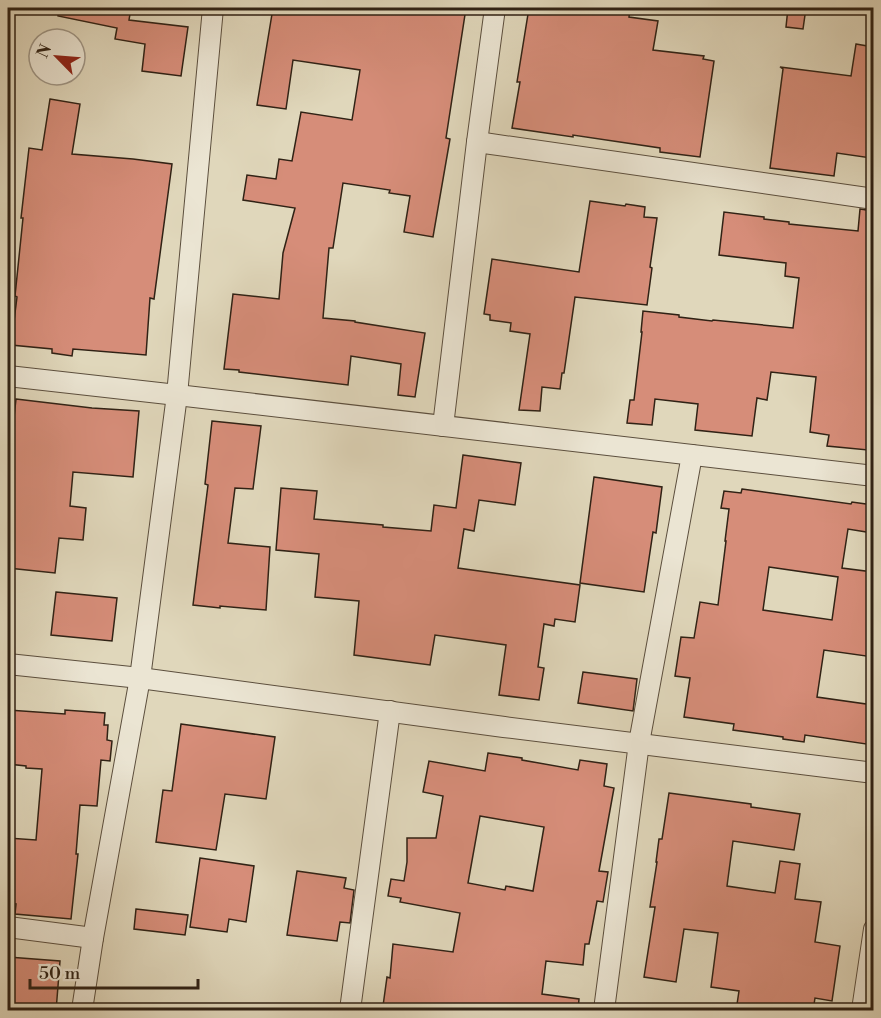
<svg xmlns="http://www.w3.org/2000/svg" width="881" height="1018" font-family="'Libre Bodoni',serif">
<rect width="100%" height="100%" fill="#e0d7bb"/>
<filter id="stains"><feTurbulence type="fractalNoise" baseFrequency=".00333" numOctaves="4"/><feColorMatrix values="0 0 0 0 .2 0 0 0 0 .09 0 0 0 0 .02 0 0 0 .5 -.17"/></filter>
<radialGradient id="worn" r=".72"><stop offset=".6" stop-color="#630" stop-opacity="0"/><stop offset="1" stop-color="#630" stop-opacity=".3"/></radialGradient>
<!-- building -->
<g fill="#d68d79" stroke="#302215" stroke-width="1.5" fill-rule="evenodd">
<path d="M58 8H131L129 20 188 27 181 76 142 71 145 44 115 39 117 28 58 16Z"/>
<path d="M273 8H466L446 138 450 139 433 237 404 232 410 196 389 193 390 190 343 183 333 248H329L323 318 355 321V322L425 333 415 397 398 395 401 364 351 356 348 385 239 372V370L224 369 233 294 279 299 283 253 295 208 243 200 247 175 276 179 279 159 292 161 301 112 352 120 360 70 293 60 286 109 257 105Z"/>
<path d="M529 8H618L630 9 629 17 658 21 653 50 704 56 703 59 714 61 700 157 660 152V148L573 135V137L512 128 520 82H517Z"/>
<path d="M788 8H806L803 29 786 27Z"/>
<path d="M856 44 873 47V139L871 158 837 153 834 176 770 168 783 69 780 67 851 76Z"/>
<path d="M50 99 80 104 72 154 133 159 172 164 154 299 150 298 146 355 73 349 72 356 52 353V349L11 345 17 297 15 296 23 218H21L29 148 42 150Z"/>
<path d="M590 201 625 206 626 204 645 207 644 217 657 218 650 267 652 268 647 305 575 297 564 373H562L560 389 542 387 540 411 519 410 530 334 510 331 511 323 490 320V315L484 314 492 259 579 272Z"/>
<path d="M860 209 873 211V372L871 391 873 392V406L868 450 827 446 829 435 810 432 816 377 771 372 767 400 757 398 752 436 695 430 698 404 655 399 652 425 627 423 630 400H634L642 332H641L643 311 679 315V317L712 321 713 320 793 328 799 278 785 276 786 263 719 255 724 212 764 217V219L789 222V224L858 231Z"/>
<path d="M16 399 92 408 139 411 133 477 73 472 70 506 86 508 83 540 59 538 55 573 8 568V462H9Z"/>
<path d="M212 421 261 426 253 489 235 488 228 543 270 547 266 610 220 606V608L193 605 208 485 205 484Z"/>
<path d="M463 455 521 463 515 505 479 500 474 531 464 529 458 568 580 585 575 622 555 619 554 626 544 624 538 667 544 668 539 700 499 695 506 645 435 635 430 665 354 655 359 601 315 597 319 554 276 550 281 488 317 491 314 519 383 525V527L431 531 434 505 456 508Z"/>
<path d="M594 477 662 487 656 533 653 532 644 592 580 583Z"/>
<path d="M742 489 851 504 852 502 873 505V533L848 529 842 568 873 572V657L824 650 817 697 873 705V745L805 735 804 742 783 739V737L733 730 734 724 684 717 690 678 675 676 681 637 694 638 700 602 718 605 726 541H725L729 509 721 508 724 491 741 493ZM769 567 838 577 832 620 763 610Z"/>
<path d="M56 592 117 598 112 641 51 635Z"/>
<path d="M583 672 637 679 633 711 578 703Z"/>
<path d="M8 710 65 714V710L105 713 104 725H108L107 740 112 741 110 761 101 760 97 806 80 805 76 854H78L71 919 15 914 16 904 8 903V838L36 840 42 769 26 768V766L8 764Z"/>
<path d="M181 724 275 737 266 799 225 794 216 850 156 842 163 790 172 791Z"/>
<path d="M488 753 522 758V760L578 770 580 760 607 764 604 786 614 788 599 871 608 872 603 902 597 901 589 944H585L583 965 546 961 542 994 579 999 578 1011H416L383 1006 387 977 390 978 393 944 453 952 460 913 400 902 401 898 388 896 391 879 404 881 407 862V838H436L443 796 423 792 429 761 485 771ZM480 816 544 827 533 891 506 886 505 890 468 883Z"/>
<path d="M669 793 751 804V807L800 814 794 850 733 841 727 886 775 893 780 861 800 864 795 899 821 902 815 942 840 946 832 1001 815 998 813 1011H736L739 991 711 987 718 933 684 929 676 982 644 977 655 907H650L657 862H656L659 839H662Z"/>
<path d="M200 858 254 866 246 922 229 919 227 932 190 927Z"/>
<path d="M297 871 346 878 344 888 354 890 350 923 340 922 337 941 287 935Z"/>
<path d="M136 909 188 915 185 935 134 929Z"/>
<path d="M8 957 60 961 56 1011H8Z"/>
</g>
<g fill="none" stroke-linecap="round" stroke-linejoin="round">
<defs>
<g id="street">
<path d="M477 142 874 199"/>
<path d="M8 376 177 395 874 476"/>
<path d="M443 426 477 142 495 8"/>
<path d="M8 664 140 678 504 727 874 773"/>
<path d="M8 927 93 938"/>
<path d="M82 1010 93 938 140 678 177 395 213 8"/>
<path d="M350 1010 390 711"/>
<path d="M604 1010 639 743 692 455"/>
<path d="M862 1010 874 929"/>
</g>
</defs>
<!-- street casing -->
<use href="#street" stroke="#5c4f3e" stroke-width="22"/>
<!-- street -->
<use href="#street" stroke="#ebe5d3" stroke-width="20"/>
</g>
<!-- margin -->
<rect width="881" height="1018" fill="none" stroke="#e0d7bb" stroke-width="30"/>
<rect x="9" y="9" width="863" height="1000" fill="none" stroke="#302215" stroke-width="3"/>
<rect x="15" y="15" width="851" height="988" fill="none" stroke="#302215" stroke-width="1.5"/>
<!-- north arrow -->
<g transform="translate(57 57) rotate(295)"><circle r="28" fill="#ebe5d3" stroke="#a09787" stroke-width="1.5"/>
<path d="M0-4.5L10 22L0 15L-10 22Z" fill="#8f2418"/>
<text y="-9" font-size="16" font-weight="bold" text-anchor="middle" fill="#302215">N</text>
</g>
<!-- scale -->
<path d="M30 979v9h168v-9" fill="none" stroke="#302215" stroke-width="3"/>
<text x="39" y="979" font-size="18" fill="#302215" stroke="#ebe5d3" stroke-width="4.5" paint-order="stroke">50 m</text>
<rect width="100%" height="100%" filter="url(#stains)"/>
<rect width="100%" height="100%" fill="url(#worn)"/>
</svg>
